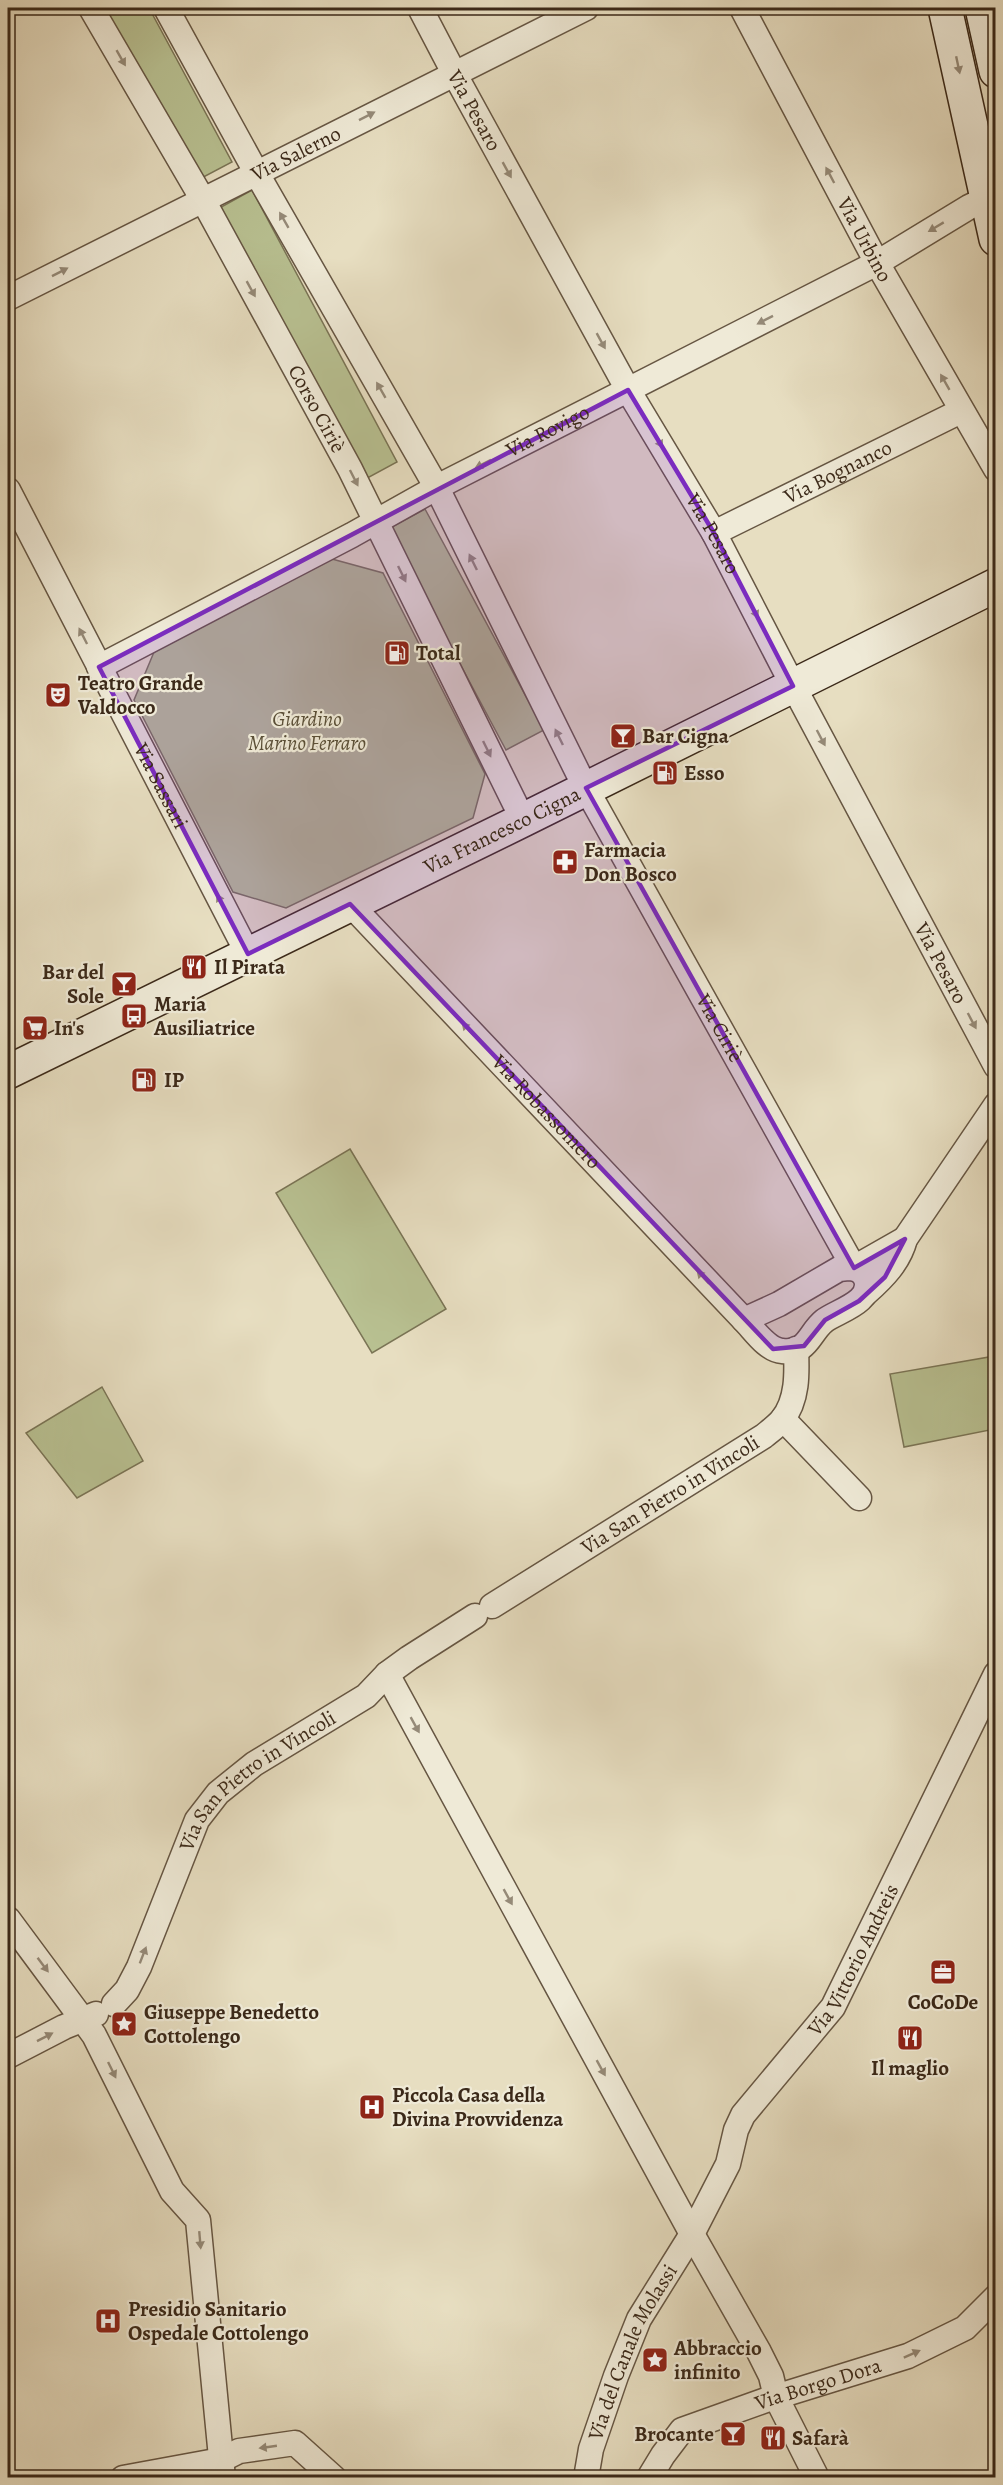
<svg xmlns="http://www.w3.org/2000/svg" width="1003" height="2485" font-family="Alegreya,serif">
<rect width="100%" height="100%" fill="#e7dec1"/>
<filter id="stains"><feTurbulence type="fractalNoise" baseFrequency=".00333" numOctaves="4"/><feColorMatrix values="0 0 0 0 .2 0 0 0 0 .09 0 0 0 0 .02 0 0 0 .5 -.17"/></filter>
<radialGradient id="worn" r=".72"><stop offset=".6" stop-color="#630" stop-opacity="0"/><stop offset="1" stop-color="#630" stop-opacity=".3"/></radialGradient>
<!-- green -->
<g fill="#b8c091" stroke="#7a7455" stroke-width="1.5">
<path d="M100 8H149L232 162 194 182Z"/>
<path d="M252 190 397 462 360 482 214 211Z"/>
<path d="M425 509 544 730 506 750 388 529Z"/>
<path d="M332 559 383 573 485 774 473 818 286 908 233 892 134 700 154 652Z"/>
<path d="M350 1149 446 1309 372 1353 276 1193Z"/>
<path d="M995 1356V1429L904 1447 890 1374Z"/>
<path d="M102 1387 143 1461 77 1498 26 1433Z"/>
</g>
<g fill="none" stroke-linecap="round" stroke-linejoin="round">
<defs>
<g id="street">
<path id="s1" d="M91 8 203 200 350 469 523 820"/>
<path id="s2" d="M166 8 256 172 437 488 583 783 854 1268 905 1239"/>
<path id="s3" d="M420 8 454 73 628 390 714 533 788 676 996 1066"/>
<path id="s4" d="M742 8 877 263 996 469"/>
<path id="s5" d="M8 298 586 8"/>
<path id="s6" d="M8 490 248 954"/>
<path id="s7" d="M714 533 961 411"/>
<path id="s8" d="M99 667 352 535 443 484 877 263 969 207 996 194"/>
<path id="s9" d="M350 904 744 1320"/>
<path d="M848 1268C856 1268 863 1271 866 1279 874 1302 837 1311 824 1321 809 1333 808 1354 782 1351 767 1350 754 1330 744 1320L779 1304 839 1269Z"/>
<path d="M866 1293C883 1278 899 1262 905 1239L996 1105"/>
<path d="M783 1419 859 1498"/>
<path id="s10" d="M492 1606 764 1436C770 1431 777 1426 782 1420 798 1400 797 1373 796 1349"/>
<path d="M387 1674 692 2234 759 2352 771 2376 776 2397 817 2478"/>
<path d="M8 1919 94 2035 172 2191 198 2220 223 2478"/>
<path id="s11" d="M114 2004 127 1990 139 1967 197 1820 218 1793 254 1764 366 1696 387 1674 409 1658 475 1616"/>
<path d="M8 2056 64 2027 96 2014"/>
<path d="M123 2478 221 2460 239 2451 295 2443 334 2478"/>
<path id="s12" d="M586 2478 591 2449 616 2376 639 2319 692 2234 728 2164 736 2130 743 2115 833 2007 996 1674"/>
<path id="s13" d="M649 2478 663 2455 682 2430 766 2400 908 2356 965 2328 996 2297"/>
</g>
<g id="secondary">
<path d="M945 8 996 239"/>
<path d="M982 8 996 71"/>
<path id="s14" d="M8 1072 523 820 996 585"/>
</g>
</defs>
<!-- street casing -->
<use href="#street" stroke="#665643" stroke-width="27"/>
<!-- secondary casing -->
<use href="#secondary" stroke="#3b2919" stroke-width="36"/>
<!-- street -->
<use href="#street" stroke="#efead7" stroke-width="24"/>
<!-- secondary -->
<use href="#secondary" stroke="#efead7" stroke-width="33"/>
</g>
<!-- one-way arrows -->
<defs><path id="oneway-solid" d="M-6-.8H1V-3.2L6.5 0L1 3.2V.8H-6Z" transform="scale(1.5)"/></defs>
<g fill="#958a78">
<use href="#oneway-solid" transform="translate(121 58) rotate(60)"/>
<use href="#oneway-solid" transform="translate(958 65) rotate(78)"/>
<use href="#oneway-solid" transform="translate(367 116) rotate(-27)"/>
<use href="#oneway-solid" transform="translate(507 170) rotate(61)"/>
<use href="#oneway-solid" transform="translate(830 175) rotate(-118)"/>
<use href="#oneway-solid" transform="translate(284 220) rotate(-120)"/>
<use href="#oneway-solid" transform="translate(936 227) rotate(149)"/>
<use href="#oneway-solid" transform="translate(60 272) rotate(-27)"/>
<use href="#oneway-solid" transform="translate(251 289) rotate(61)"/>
<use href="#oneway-solid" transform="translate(765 320) rotate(153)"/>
<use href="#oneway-solid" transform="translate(601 341) rotate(61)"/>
<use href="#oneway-solid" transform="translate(945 382) rotate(-120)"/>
<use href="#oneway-solid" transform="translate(381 390) rotate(-120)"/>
<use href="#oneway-solid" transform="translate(658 440) rotate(59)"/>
<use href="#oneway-solid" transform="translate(483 464) rotate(153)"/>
<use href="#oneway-solid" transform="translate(354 478) rotate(63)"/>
<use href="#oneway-solid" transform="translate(473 562) rotate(-116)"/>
<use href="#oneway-solid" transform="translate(402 574) rotate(64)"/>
<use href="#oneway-solid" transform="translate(754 610) rotate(63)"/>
<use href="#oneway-solid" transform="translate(83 636) rotate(-117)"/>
<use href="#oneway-solid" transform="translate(559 737) rotate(-116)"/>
<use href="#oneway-solid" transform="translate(821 738) rotate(62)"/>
<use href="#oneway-solid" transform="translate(487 749) rotate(64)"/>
<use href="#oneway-solid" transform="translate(221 902) rotate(-118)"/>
<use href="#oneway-solid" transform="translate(972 1021) rotate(62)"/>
<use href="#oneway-solid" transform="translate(468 1029) rotate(-133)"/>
<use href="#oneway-solid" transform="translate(703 1277) rotate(-133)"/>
<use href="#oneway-solid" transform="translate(415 1725) rotate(61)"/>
<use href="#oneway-solid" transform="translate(508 1897) rotate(61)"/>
<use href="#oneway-solid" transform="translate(143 1955) rotate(-69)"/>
<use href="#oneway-solid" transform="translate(43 1965) rotate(53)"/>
<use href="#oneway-solid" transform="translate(45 2037) rotate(-27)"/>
<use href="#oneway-solid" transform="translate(601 2068) rotate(61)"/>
<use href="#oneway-solid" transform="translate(112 2070) rotate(64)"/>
<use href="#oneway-solid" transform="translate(200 2240) rotate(85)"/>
<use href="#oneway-solid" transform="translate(912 2354) rotate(-24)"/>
<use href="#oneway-solid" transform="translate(268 2447) rotate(172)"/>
</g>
<!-- marked area -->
<path fill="#7b2cbf" fill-opacity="0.2" stroke="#7b2cbf" stroke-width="4.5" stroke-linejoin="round" d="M628 390 714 533 793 686 586 788 854 1268 905 1239 885 1277 859 1301 825 1320 804 1346 773 1349 350 904 248 954 99 667Z"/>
<!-- icons -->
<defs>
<symbol id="fuel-square" viewBox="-11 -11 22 22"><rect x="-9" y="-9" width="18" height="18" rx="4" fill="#8f2418" stroke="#efead7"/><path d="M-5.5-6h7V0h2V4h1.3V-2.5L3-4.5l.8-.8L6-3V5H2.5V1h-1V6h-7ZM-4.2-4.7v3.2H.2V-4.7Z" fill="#fff"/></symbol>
<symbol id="theatre-square" viewBox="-11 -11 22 22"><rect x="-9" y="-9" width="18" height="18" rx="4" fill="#8f2418" stroke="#efead7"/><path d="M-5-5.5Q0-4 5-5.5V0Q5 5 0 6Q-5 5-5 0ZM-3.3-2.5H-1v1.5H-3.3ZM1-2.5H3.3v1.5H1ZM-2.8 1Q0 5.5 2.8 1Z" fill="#fff"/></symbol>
<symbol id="bar-square" viewBox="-11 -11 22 22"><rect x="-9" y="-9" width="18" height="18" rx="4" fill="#8f2418" stroke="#efead7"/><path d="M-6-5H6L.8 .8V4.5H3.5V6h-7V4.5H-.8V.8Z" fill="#fff"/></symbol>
<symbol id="pharmacy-square" viewBox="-11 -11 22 22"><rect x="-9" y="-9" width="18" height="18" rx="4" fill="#8f2418" stroke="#efead7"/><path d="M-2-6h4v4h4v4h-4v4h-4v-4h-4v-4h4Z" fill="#fff"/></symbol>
<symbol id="restaurant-square" viewBox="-11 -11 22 22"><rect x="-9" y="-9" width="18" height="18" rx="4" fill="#8f2418" stroke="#efead7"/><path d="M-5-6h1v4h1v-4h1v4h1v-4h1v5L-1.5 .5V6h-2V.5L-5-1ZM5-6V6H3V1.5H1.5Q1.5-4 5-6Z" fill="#fff"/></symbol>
<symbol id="bus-square" viewBox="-11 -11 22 22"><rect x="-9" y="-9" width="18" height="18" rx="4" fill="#8f2418" stroke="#efead7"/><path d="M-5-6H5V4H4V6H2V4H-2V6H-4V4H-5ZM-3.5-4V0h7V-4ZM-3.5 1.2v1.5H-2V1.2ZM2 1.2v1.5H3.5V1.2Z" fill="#fff"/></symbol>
<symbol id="supermarket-square" viewBox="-11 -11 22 22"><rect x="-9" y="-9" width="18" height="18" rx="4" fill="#8f2418" stroke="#efead7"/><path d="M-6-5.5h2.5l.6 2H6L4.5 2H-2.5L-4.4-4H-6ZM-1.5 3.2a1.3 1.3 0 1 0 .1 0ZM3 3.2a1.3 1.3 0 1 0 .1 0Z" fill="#fff"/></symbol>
<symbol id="office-square" viewBox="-11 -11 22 22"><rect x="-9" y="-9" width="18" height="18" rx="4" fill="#8f2418" stroke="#efead7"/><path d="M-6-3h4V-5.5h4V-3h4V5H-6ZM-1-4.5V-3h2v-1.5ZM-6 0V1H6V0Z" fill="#fff"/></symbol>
<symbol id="sight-square" viewBox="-11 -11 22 22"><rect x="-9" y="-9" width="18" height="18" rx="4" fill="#8f2418" stroke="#efead7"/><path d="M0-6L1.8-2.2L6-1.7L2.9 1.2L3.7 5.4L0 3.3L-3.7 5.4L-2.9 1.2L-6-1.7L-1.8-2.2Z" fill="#fff"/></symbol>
<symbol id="hospital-square" viewBox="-11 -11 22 22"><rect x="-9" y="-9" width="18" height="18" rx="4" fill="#8f2418" stroke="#efead7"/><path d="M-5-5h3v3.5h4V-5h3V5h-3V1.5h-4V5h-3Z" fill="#fff"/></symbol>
</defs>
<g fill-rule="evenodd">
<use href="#fuel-square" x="382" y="638" width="30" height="30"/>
<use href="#theatre-square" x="43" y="680" width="30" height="30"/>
<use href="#bar-square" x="608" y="721" width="30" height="30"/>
<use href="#fuel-square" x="650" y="758" width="30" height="30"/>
<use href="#pharmacy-square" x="550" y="847" width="30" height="30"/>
<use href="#restaurant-square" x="179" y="952" width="30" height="30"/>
<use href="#bar-square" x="109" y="969" width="30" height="30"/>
<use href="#bus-square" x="119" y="1001" width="30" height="30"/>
<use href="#supermarket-square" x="20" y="1013" width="30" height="30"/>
<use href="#fuel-square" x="129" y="1065" width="30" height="30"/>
<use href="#office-square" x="928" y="1957" width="30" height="30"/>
<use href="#sight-square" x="109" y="2009" width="30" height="30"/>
<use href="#restaurant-square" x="895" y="2023" width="30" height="30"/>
<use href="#hospital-square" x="357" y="2092" width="30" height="30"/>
<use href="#hospital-square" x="93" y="2306" width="30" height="30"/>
<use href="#sight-square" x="640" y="2345" width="30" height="30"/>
<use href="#bar-square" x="718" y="2419" width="30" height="30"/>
<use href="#restaurant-square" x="758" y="2423" width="30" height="30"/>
</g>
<g text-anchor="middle" stroke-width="4.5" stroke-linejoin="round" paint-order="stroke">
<!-- street labels -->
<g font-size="21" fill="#3b2919" stroke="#efead7">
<text dy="7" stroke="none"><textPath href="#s3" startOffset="116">Via Pesaro</textPath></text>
<text dy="7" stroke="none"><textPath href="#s5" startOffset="322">Via Salerno</textPath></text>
<text dy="7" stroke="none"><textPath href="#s4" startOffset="262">Via Urbino</textPath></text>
<text dy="7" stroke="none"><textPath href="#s1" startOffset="460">Corso Ciriè</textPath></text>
<text dy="7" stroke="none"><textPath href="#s8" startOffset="507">Via Rovigo</textPath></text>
<text dy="7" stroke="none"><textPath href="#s7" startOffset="138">Via Bognanco</textPath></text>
<text dy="7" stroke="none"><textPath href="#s3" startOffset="602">Via Pesaro</textPath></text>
<text dy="7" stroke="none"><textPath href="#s6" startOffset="333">Via Sassari</textPath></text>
<text dy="7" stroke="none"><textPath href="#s14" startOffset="550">Via Francesco Cigna</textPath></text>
<text dy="7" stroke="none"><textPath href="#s3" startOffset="1088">Via Pesaro</textPath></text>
<text dy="7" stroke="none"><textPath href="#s2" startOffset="1161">Via Ciriè</textPath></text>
<text dy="7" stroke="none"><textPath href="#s9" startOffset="286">Via Robassomero</textPath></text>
<text dy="7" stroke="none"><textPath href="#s10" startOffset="210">Via San Pietro in Vincoli</textPath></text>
<text dy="7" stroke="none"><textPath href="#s11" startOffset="274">Via San Pietro in Vincoli</textPath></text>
<text dy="7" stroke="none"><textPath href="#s12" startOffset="590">Via Vittorio Andreis</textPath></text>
<text dy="7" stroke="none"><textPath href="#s12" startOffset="135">Via del Canale Molassi</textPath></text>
<text dy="7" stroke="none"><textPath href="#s13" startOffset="202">Via Borgo Dora</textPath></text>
</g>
<!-- poi labels -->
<g font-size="21" font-weight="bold" fill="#3b2919" stroke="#efead7" text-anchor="start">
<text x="416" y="660">Total</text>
<text x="78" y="690">Teatro Grande<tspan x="78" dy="24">Valdocco</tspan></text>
<text x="642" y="743">Bar Cigna</text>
<text x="684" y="780">Esso</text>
<text x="584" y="857">Farmacia<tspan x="584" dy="24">Don Bosco</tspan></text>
<text x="214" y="974">Il Pirata</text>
<text x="104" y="979" text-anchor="end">Bar del<tspan x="104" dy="24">Sole</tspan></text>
<text x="154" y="1011">Maria<tspan x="154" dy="24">Ausiliatrice</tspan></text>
<text x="54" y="1035">In's</text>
<text x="164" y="1087">IP</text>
<text x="943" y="2009" text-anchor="middle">CoCoDe</text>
<text x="144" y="2019">Giuseppe Benedetto<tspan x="144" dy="24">Cottolengo</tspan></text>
<text x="910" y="2075" text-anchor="middle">Il maglio</text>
<text x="392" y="2102">Piccola Casa della<tspan x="392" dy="24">Divina Provvidenza</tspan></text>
<text x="128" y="2316">Presidio Sanitario<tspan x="128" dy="24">Ospedale Cottolengo</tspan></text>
<text x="674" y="2355">Abbraccio<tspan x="674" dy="24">infinito</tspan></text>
<text x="714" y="2441" text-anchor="end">Brocante</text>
<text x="792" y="2445">Safarà</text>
</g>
<!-- park labels -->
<g font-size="21" font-style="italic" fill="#5a4f37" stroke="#efead7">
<text x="307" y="726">Giardino<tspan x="307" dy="24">Marino Ferraro</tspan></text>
</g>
</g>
<!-- margin -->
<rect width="1003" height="2485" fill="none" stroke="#e7dec1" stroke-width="30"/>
<rect x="9" y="9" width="985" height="2467" fill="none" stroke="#3b2919" stroke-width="3"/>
<rect x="15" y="15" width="973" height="2455" fill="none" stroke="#3b2919" stroke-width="1.5"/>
<rect width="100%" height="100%" filter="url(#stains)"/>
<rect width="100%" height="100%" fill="url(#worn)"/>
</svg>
